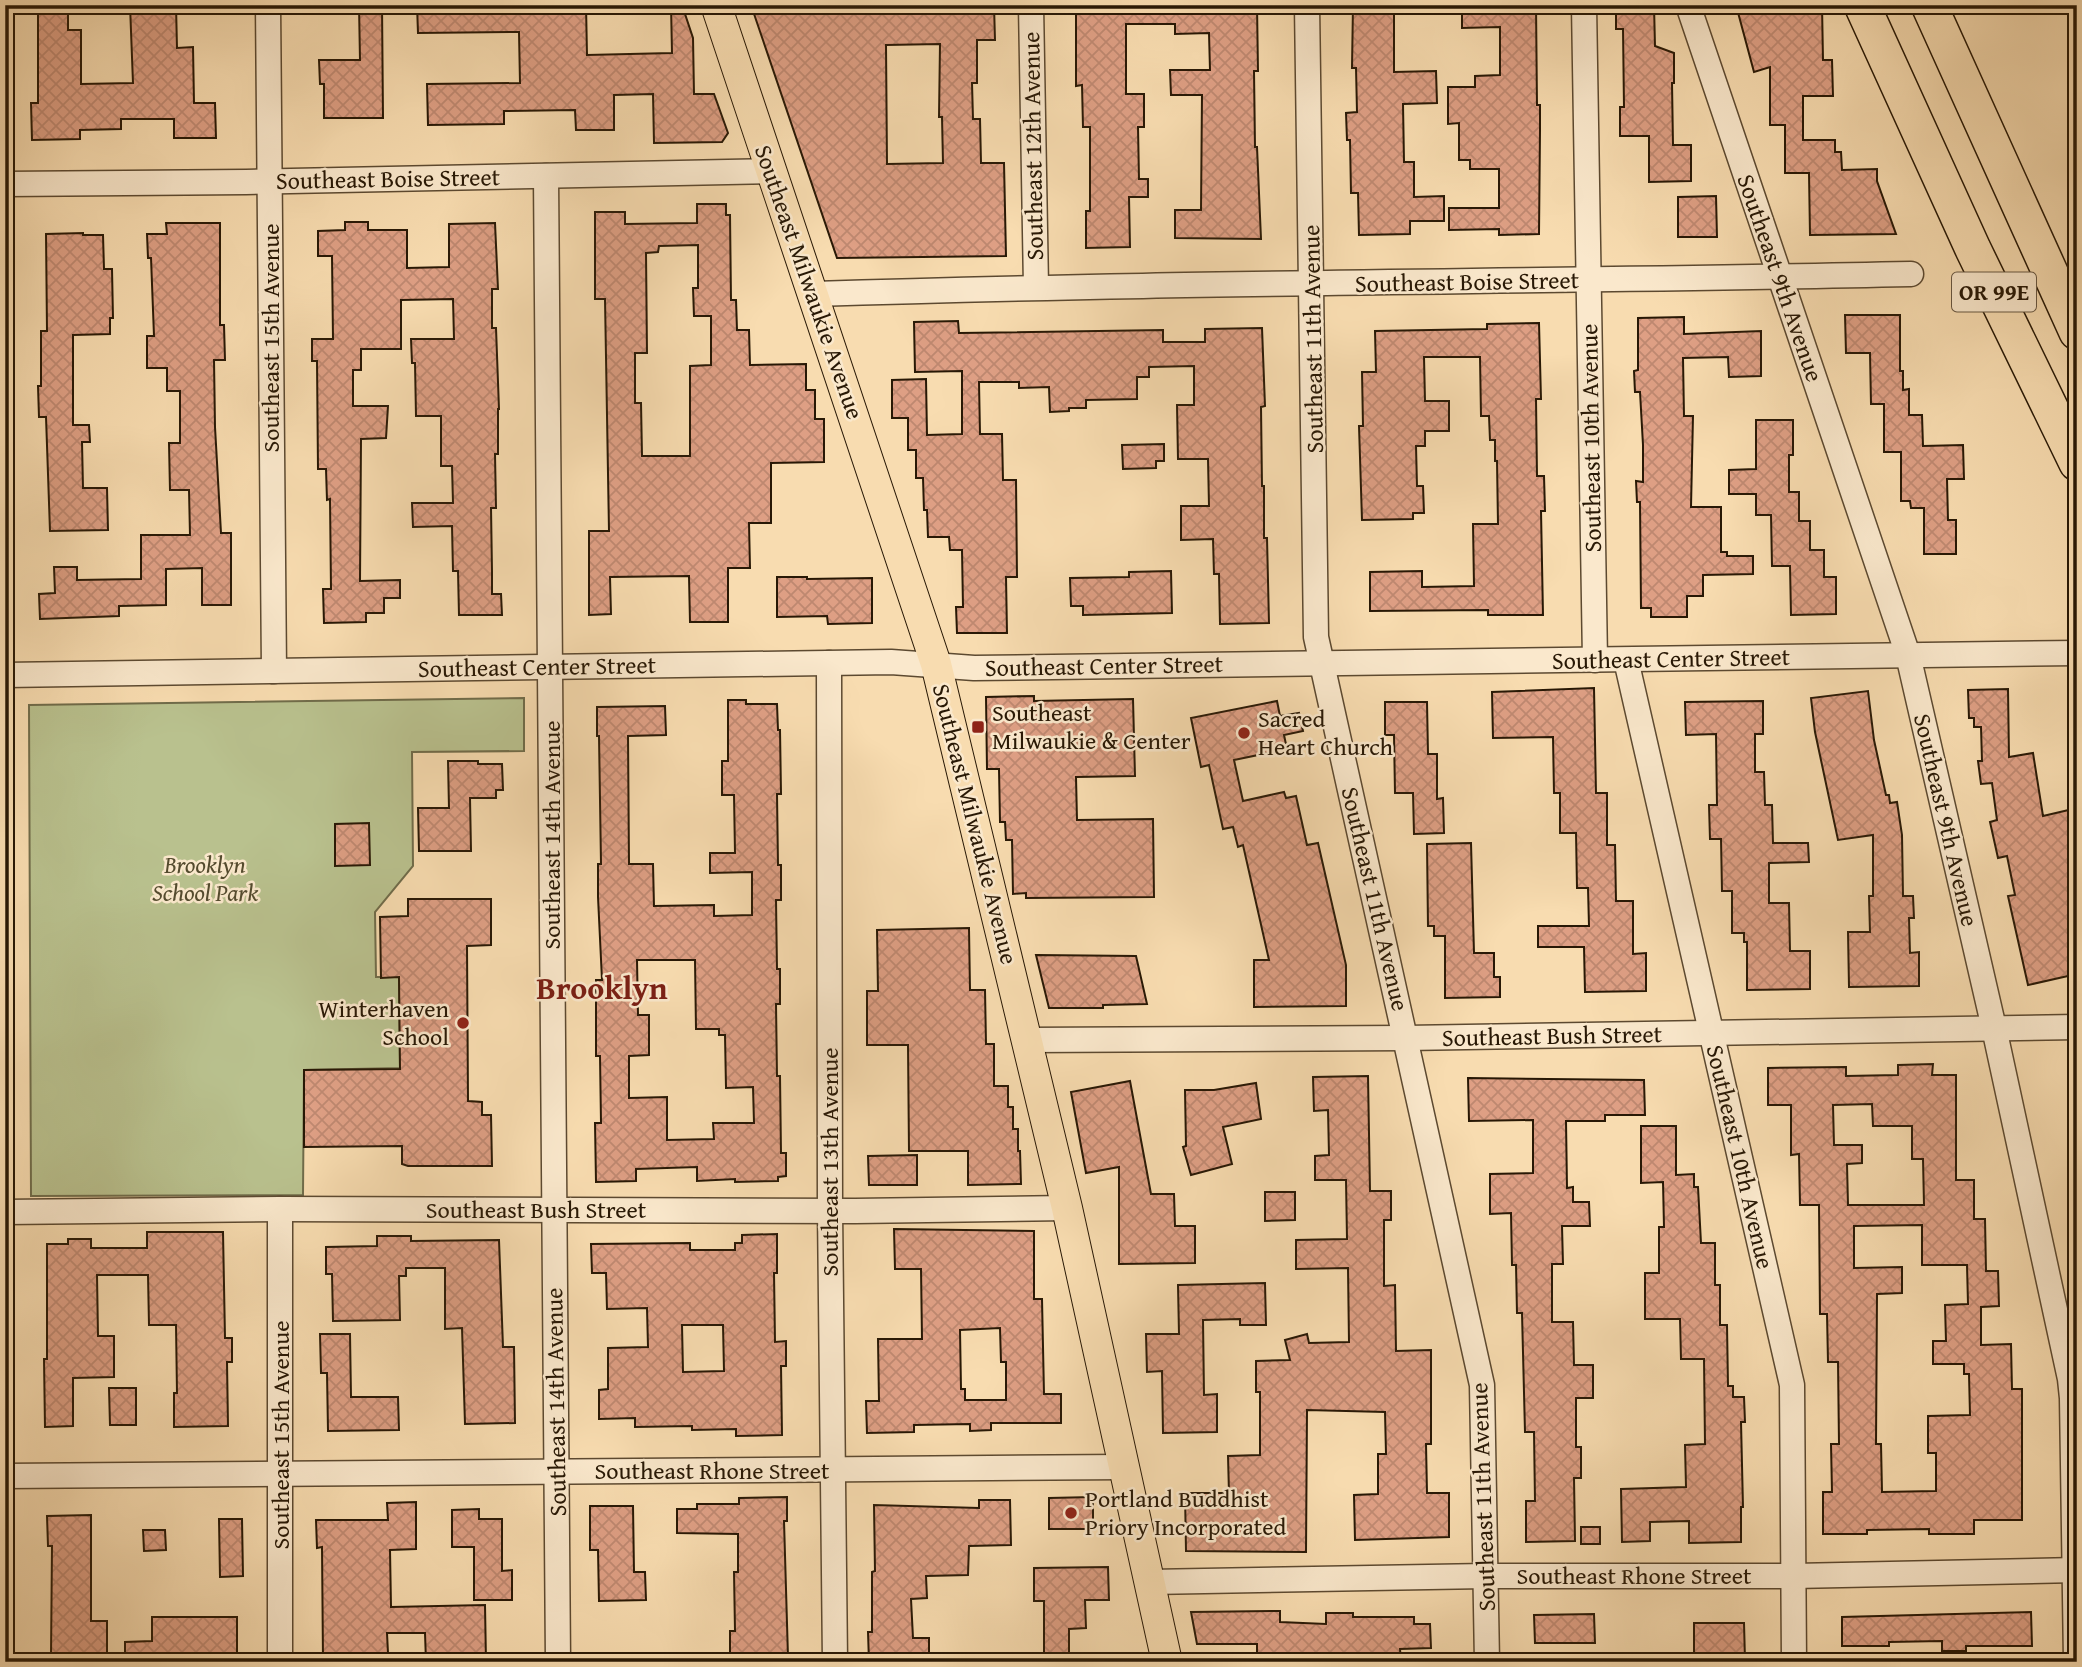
<svg xmlns="http://www.w3.org/2000/svg" width="2082" height="1667" font-family="'Gentium Book Plus',serif">
<defs>
<pattern id="building-cross-hatch" width="8" height="8" patternUnits="userSpaceOnUse" patternTransform="scale(1.75)"><rect width="8" height="8" fill="#de9f84"/><path d="M0 0l8 8M0 8l8-8" fill="none" stroke="#be8870"/></pattern>
</defs>
<rect width="100%" height="100%" fill="#f8dcb0"/>
<filter id="stains"><feTurbulence type="fractalNoise" baseFrequency=".00286" numOctaves="4"/><feColorMatrix values="0 0 0 0 .2 0 0 0 0 .09 0 0 0 0 .02 0 0 0 .5 -.17"/></filter>
<radialGradient id="worn" r=".72"><stop offset=".6" stop-color="#630" stop-opacity="0"/><stop offset="1" stop-color="#630" stop-opacity=".3"/></radialGradient>
<!-- green -->
<path fill="#b9c18e" stroke="#706c4a" stroke-width="2" d="M524 698V751L412 752 413 866 375 912 376 977H399L400 1068 304 1070 303 1195 31 1196 29 705Z"/>
<!-- building -->
<g fill="url(#building-cross-hatch)" stroke="#281805" stroke-width="2" fill-rule="evenodd">
<path d="M38 5H68V30H81V84L133 83 130 5H176L177 48 193 47 194 103H215L216 138H174V119H121V129L80 130V139L32 140 31 103H38Z"/>
<path d="M359 5H382L383 118H324V84H320L319 60H360Z"/>
<path d="M417 5H586L587 55 672 53 671 5H682L693 38 694 94H714L728 133 722 142 654 143 653 94 614 95V130H576L575 110 504 111V124L428 125 427 84 520 83 519 32 418 33Z"/>
<path d="M751 5H994L995 40H977V83H972L973 119H980L981 163H1004L1006 256 837 258ZM940 44 939 117H942L943 163 887 164 886 45Z"/>
<path d="M1076 5H1257L1258 71H1254L1255 147H1257L1261 239 1175 238V210H1201L1202 95H1171L1170 70H1210L1209 33 1175 34V24H1126V94H1144V127H1138L1139 179H1148V197H1129L1130 247 1086 248V211H1090V127H1083L1082 85 1076 86Z"/>
<path d="M1353 5H1394V72L1436 71 1437 103 1403 104 1404 162H1414V197L1444 196V221H1410V234L1359 235 1358 193H1351L1350 140H1347L1346 113 1357 112 1356 68H1352Z"/>
<path d="M1462 5H1536L1537 105H1540V130L1539 234 1499 235V229L1449 230V208H1499V169H1470V160H1459V123L1448 124V87H1475V76L1500 75V27L1462 28Z"/>
<path d="M1616 5H1654L1655 46 1674 53V83H1672L1673 145H1691V181L1649 182V136H1620V107H1624L1623 29H1616Z"/>
<path d="M1736 5H1822L1823 60H1832L1833 96H1803V140H1835V152H1841L1842 170 1877 169V181L1896 234 1810 235 1809 173H1785V125H1770V67L1754 72Z"/>
<path d="M1716 196 1717 237H1678V197Z"/>
<path d="M697 204H726V215H730L731 300H736L737 330H749L750 365 806 364V390H815V419H824V462L771 463V523H749L750 568H728V622H690L689 576 610 577 611 614 589 615V531H609L605 299H595V212H625V224L697 223ZM698 245V288H693L694 316H711V365L690 366V456H642L641 403H635V353H647L646 253 658 252 659 246Z"/>
<path d="M345 222H368V230H407V268L449 267V224L495 223 498 289H492V328H496L499 409H498V454H495L496 508H491L492 571V594H501L502 615H459L458 571H453L452 526 413 527 412 503H453L452 466H441V416H416L415 363H412L411 339H454L453 299 401 300V349H361V370H353V406H388L386 438 361 439 360 581 400 580V598H384V613H366V622L324 623 323 589H331L330 499 327 500 326 469H318L317 361H312V339H333L332 256H318V231L345 230Z"/>
<path d="M166 223H220V325H224L225 360H214L215 427 221 533H231V605H202V568L166 569V605L119 606V616L40 619 39 594 55 593 54 567H77V580L141 579V535H190L189 490H170L169 443H180V391H167V368H147V336H154L151 258H148L147 234H167Z"/>
<path d="M83 233V235H103L104 269H112L113 318H110V334L73 335V425H89L90 442H82L83 488H107L108 530 50 531 46 417H39L38 386H41V331H47L46 234Z"/>
<path d="M1845 315H1900V371H1903V390L1909 389V415H1922L1923 446 1963 445 1964 479H1947L1948 520H1956V554H1924V508H1911L1910 501H1901V452H1884V404H1871L1870 353H1846Z"/>
<path d="M1684 317V334L1761 331V376L1729 377 1728 357 1683 358 1684 416H1693L1691 507H1721V552H1727V556H1753V574L1703 575V596H1687V617H1651V608H1641L1640 502H1637L1636 481 1643 482V445L1640 392H1635L1634 371 1638 370V318Z"/>
<path d="M958 321 959 333 1163 330V342H1205V329L1262 328 1265 406 1261 407 1262 486H1264V538H1267L1269 623 1220 624 1219 574H1214L1213 539 1181 540V506H1209L1208 459H1178L1177 405H1194V366L1149 367V377H1137V399L1086 400V408H1069V411L1050 412 1049 387 1019 388V382H979L980 434H1002L1003 480H1016L1017 577H1006L1007 633H957L956 607H963L962 550H950L949 537H928L927 510H924L923 478H916V450H908V418H892V380L926 379 927 435 962 434V371L915 372 914 322Z"/>
<path d="M1539 323 1541 399H1536L1537 476H1544L1545 511H1541L1543 615H1488V610L1370 611V572L1422 571V587L1474 586 1473 524H1498L1497 461H1495V440H1490L1489 416H1481L1480 357H1424L1425 401H1449V431H1425V446H1416L1417 486H1423L1424 513H1413V519L1362 520 1359 426H1363L1362 372H1376L1375 331 1487 329V324Z"/>
<path d="M1756 420H1793V455H1789V492H1799V521H1810V550H1824V577H1836V614L1791 615 1790 566H1772L1771 515H1756V494H1729V470L1756 469Z"/>
<path d="M1164 444V461H1156V468L1123 469 1122 445Z"/>
<path d="M1171 571 1172 613 1083 615V606H1071L1070 578 1129 577V572Z"/>
<path d="M777 577H807V579L872 578V623L828 624 827 616 777 617Z"/>
<path d="M1594 688 1596 793H1607V845H1615L1616 901H1633V954L1646 953V991L1585 992 1584 947H1538V926H1589L1588 888H1577L1576 833H1560V793H1554L1553 737 1493 738 1492 692Z"/>
<path d="M2008 689 2009 757 2033 753 2043 816 2077 808V974L2028 985 2008 896 2015 895 2007 856 1998 858 1990 822 1997 820 1992 783 1981 784 1978 761H1982L1981 727H1974V718H1969L1968 690Z"/>
<path d="M1868 691 1874 740 1886 795H1889L1890 803 1897 802 1902 835 1903 896H1913L1914 918H1909L1910 953 1919 952V986L1849 987 1848 932H1870L1869 896H1873V835L1838 840 1815 732 1811 698Z"/>
<path d="M1034 696V701L1133 699 1135 776 1076 777 1077 820 1153 819 1154 897 1026 898V893L1013 894 1012 840H1006L1005 822H1000L999 769H987L986 697Z"/>
<path d="M728 700H746V704H777L778 730H780L781 794H777L778 865H781V900H776L777 969H780V1004H776L777 1076H780L781 1153H786V1176L778 1177V1181L735 1182V1179L697 1181V1167L636 1169V1181L596 1182 595 1123H601L600 1056H596V980H602L598 897V864H601L599 736H597V707L665 706 666 735 628 736 629 864H653L654 906 714 905V916L752 915V872L710 873V853H735L734 795H722V761H728ZM637 960H695L696 1029H719V1035H725L726 1088 753 1087 754 1123H713L714 1139 667 1140V1097L629 1098V1056L649 1055V1015H638Z"/>
<path d="M1277 701 1280 716 1299 713 1303 731 1284 735 1287 749 1234 760 1243 801 1284 792 1286 798 1296 796 1307 845 1318 843 1346 965V1006L1254 1007V960H1269L1243 845 1238 847 1233 827 1223 829 1209 765 1201 767 1191 718Z"/>
<path d="M1763 701V734H1755V772H1764L1765 805H1772L1773 843H1808L1809 862 1769 863V903H1789L1790 951H1810V989L1747 990V942H1744V933H1732V891H1722L1721 839H1710L1709 805H1717L1716 734 1686 735 1685 702Z"/>
<path d="M1385 702H1427L1428 754H1437V799L1443 798 1444 833 1414 834 1413 793H1395L1394 735H1385Z"/>
<path d="M448 761H478V764H502L503 790H496V798H470L471 851H419L418 808H449Z"/>
<path d="M369 823 370 865 335 866V824Z"/>
<path d="M1471 843 1474 953H1494V977H1500V997L1445 998V936H1434V926H1428L1427 844Z"/>
<path d="M408 899H491V945L467 946 468 1101 482 1102V1115H491L492 1166H408L402 1164V1146L304 1147V1070L400 1069 399 977 381 978 380 917 408 916Z"/>
<path d="M969 928 970 990H985L986 1044H994V1086H1008V1107H1013V1129H1018V1151H1020L1021 1184 968 1185V1151H909L908 1045H867V991H878L877 930Z"/>
<path d="M1036 955 1136 956 1147 1004 1103 1005V1008H1049Z"/>
<path d="M1933 1064 1932 1075H1956V1180H1974V1219H1985L1986 1271H1998L1999 1306 1981 1307V1345L2011 1344 2012 1389H2022V1520H1974V1534H1929V1529L1867 1530V1534H1823V1492H1832L1831 1444H1839L1838 1362H1828L1827 1314H1820L1819 1205H1800L1799 1154 1791 1155V1105H1768V1068L1846 1067V1076L1898 1075V1065ZM1872 1104 1873 1126H1912V1159H1923L1924 1205H1848L1847 1164 1862 1163V1145H1834L1833 1105ZM1922 1225V1265H1967L1968 1304 1945 1305 1946 1341H1933V1364H1964V1374H1969L1970 1415 1928 1416V1453H1936V1491L1882 1492 1881 1444H1876L1877 1294 1902 1293V1267L1854 1268V1226Z"/>
<path d="M1368 1076 1370 1191H1391V1220H1384V1286L1395 1285 1396 1351 1431 1350V1444H1426L1427 1493H1449V1537L1355 1540 1354 1495 1378 1494V1454H1386L1385 1412 1307 1410 1306 1552 1186 1551 1185 1493H1229L1228 1456 1260 1455V1392H1256V1361L1290 1360 1285 1340 1307 1334 1309 1343 1349 1342 1348 1268 1296 1269V1240L1347 1239 1346 1180H1315V1156L1329 1155 1328 1110 1314 1111 1313 1077Z"/>
<path d="M1468 1078 1644 1080 1645 1115H1605V1121H1566L1567 1188 1573 1187V1202H1589L1590 1226H1562L1563 1264H1552V1322H1573L1574 1365H1593V1398H1576V1447H1581V1478H1574L1575 1541 1526 1542V1501H1535L1534 1432H1525L1522 1313H1517L1516 1265H1512L1511 1213 1490 1214V1174L1533 1173V1120L1469 1121Z"/>
<path d="M1130 1081 1151 1194H1174L1175 1226H1195V1263L1119 1264V1167L1086 1173 1071 1092Z"/>
<path d="M1256 1083 1261 1119 1223 1127 1232 1164 1191 1175 1183 1147 1186 1146 1185 1090H1214Z"/>
<path d="M1641 1126H1676V1175L1694 1174V1187H1698L1701 1243H1715V1285H1720V1325H1727L1728 1386H1733V1397H1744L1745 1422H1741L1743 1507H1741V1542L1689 1543V1521L1650 1522V1541L1622 1542 1621 1489 1686 1487 1685 1445 1705 1444 1704 1359H1681L1680 1319H1645V1273H1659V1227H1664L1663 1182 1641 1183Z"/>
<path d="M917 1155V1185H869L868 1156Z"/>
<path d="M1265 1192H1295V1220L1265 1221Z"/>
<path d="M894 1229 1034 1231V1299H1042L1044 1394H1061V1423H991V1430L970 1431V1424L914 1425V1432L867 1433 866 1401H879L878 1339H922L921 1269H895ZM1000 1328 1001 1362H1006V1400H965V1389H961L960 1330Z"/>
<path d="M147 1232H223L225 1338H232V1362H227L228 1426 174 1427V1393H177L176 1325H149L148 1275H97L98 1336H114V1377L73 1378V1426L45 1427 44 1359H47V1244H68V1239H91V1248H147Z"/>
<path d="M777 1234V1273H774L775 1342 786 1341V1366H781L782 1435 736 1436V1429L692 1430V1426L635 1427V1418L599 1419V1390L608 1389V1348L648 1347 647 1308 607 1309 606 1273H592L591 1244 690 1243V1250H735V1243H742V1235ZM682 1325H723L724 1371 683 1372Z"/>
<path d="M377 1236H411V1241L499 1240 503 1347H514L515 1423 465 1424 462 1328 445 1329V1268H406V1276H399L400 1320 333 1321 332 1274H326V1247L377 1246Z"/>
<path d="M1265 1283 1266 1325H1240V1319L1203 1320 1204 1395 1217 1394V1432L1163 1433 1162 1371 1147 1372 1146 1334H1179L1178 1285Z"/>
<path d="M320 1334H350L351 1397H398L399 1430 328 1431 327 1373H321Z"/>
<path d="M109 1388H136V1425H110Z"/>
<path d="M787 1497V1521H784L788 1657 730 1658V1631H735L734 1572H738V1534L677 1533V1509H697V1504H739V1498Z"/>
<path d="M1093 1497V1529H1049V1498Z"/>
<path d="M979 1500H1010L1011 1545 969 1546 968 1575 926 1576 927 1598 911 1599 913 1638H929V1659L869 1662 868 1632H872V1572L875 1571 874 1505 979 1508Z"/>
<path d="M416 1502V1549L390 1550 391 1607 485 1605 486 1662H426L425 1633H387L388 1653H364V1658L323 1659 322 1547 317 1548 316 1520H388L387 1503Z"/>
<path d="M590 1506H633L634 1572H645L646 1600 599 1601 598 1550H590Z"/>
<path d="M479 1509V1519H502V1571L512 1570V1600H474V1547H452V1510Z"/>
<path d="M91 1515V1621H107V1657L51 1656 52 1546H48L47 1516Z"/>
<path d="M219 1519H242L243 1576 220 1577Z"/>
<rect x="1581" y="1527" width="19" height="17"/>
<path d="M143 1530H165L166 1550 144 1551Z"/>
<path d="M1108 1567 1109 1600H1085L1086 1628 1069 1629V1662H1044V1601H1034V1568Z"/>
<path d="M1280 1611V1622L1326 1624V1613H1353V1617H1414V1624H1430L1431 1648 1400 1649 1401 1662H1257V1644H1197L1191 1612Z"/>
<path d="M2031 1612 2032 1646H1966V1651H1942V1641L1889 1642V1646H1842V1617Z"/>
<path d="M1594 1614 1595 1643H1535L1534 1615Z"/>
<path d="M152 1617H237V1653H187V1662H125V1642L152 1641Z"/>
<path d="M1694 1623H1744L1745 1660H1694Z"/>
</g>
<g fill="none" stroke-linecap="round" stroke-linejoin="round">
<defs>
<g id="minor">
<path d="M268 5 274 671"/>
<path d="M1031 5 1036 287"/>
<path d="M1307 5 1316 637 1482 1385 1487 1662"/>
<path d="M1584 5 1595 660"/>
<path d="M1688 5 1908 655 1994 1028 2070 1379 2072 1398 2076 1662"/>
<path d="M546 176 558 1662"/>
<path d="M5 184 246 182 772 171"/>
<path d="M814 294C1179 282 1545 282 1911 274"/>
<path d="M1626 660 1792 1385 1794 1662"/>
<path d="M829 663 830 1210 835 1662"/>
<path d="M5 675 891 662 974 668 2077 653"/>
<path d="M1027 1040 1406 1038 2077 1027"/>
<path d="M280 1209V1662"/>
<path d="M5 1212 280 1209 855 1211 1067 1208"/>
<path d="M5 1476 1124 1467"/>
<path d="M1150 1582 1486 1576H1794L2077 1570"/>
</g>
<path id="major" d="M716 5 936 664 1067 1208 1167 1662"/>
<g id="highway">
<path d="M1862 5 1973 249 2077 463"/>
<path d="M1929 5 2077 332"/>
</g>
</defs>
<!-- minor casing -->
<use href="#minor" stroke="#5c4930" stroke-width="27"/>
<!-- major casing -->
<use href="#major" stroke="#281805" stroke-width="32"/>
<!-- highway casing -->
<use href="#highway" stroke="#281805" stroke-width="38"/>
<!-- minor -->
<use href="#minor" stroke="#fae8cc" stroke-width="24"/>
<!-- major -->
<use href="#major" stroke="#f8dcb0" stroke-width="30"/>
<!-- highway -->
<use href="#highway" stroke="#f8dcb0" stroke-width="35"/>
</g>
<!-- markers -->
<g fill="#8f2418" stroke="#fae8cc" stroke-width="2.5">
<rect x="971" y="720" width="14" height="14" rx="3.5"/>
<circle cx="1244" cy="733" r="7"/>
<circle cx="463" cy="1023" r="7"/>
<circle cx="1071" cy="1513" r="7"/>
</g>
<g text-anchor="middle" stroke-width="5" stroke-linejoin="round" paint-order="stroke">
<!-- shield labels -->
<rect fill="#fae8cc" stroke="#675641" stroke-width="2" x="1952" y="272.5" width="84" height="39" rx="5"/>
<g font-size="23" font-weight="bold" fill="#281805">
<text x="1994" y="300">OR 99E</text>
</g>
<!-- street labels -->
<g font-size="24" fill="#281805" stroke="#fae8cc">
<text transform="translate(1033 146) rotate(-91)" y="8">Southeast 12th Avenue</text>
<text transform="translate(388 179) rotate(-1)" y="8">Southeast Boise Street</text>
<text transform="translate(1780 278) rotate(71)" y="8">Southeast 9th Avenue</text>
<text transform="translate(809 282) rotate(71)" y="8">Southeast Milwaukie Avenue</text>
<text transform="translate(1467 282) rotate(-1)" y="8">Southeast Boise Street</text>
<text transform="translate(271 338) rotate(-90)" y="8">Southeast 15th Avenue</text>
<text transform="translate(1313 339) rotate(-91)" y="8">Southeast 11th Avenue</text>
<text transform="translate(1591 438) rotate(-91)" y="8">Southeast 10th Avenue</text>
<text transform="translate(1671 659) rotate(-1)" y="8">Southeast Center Street</text>
<text transform="translate(1104 666) rotate(-1)" y="8">Southeast Center Street</text>
<text transform="translate(537 667) rotate(-1)" y="8">Southeast Center Street</text>
<text transform="translate(1946 820) rotate(77)" y="8">Southeast 9th Avenue</text>
<text transform="translate(975 824) rotate(76)" y="8">Southeast Milwaukie Avenue</text>
<text transform="translate(552 835) rotate(-90)" y="8">Southeast 14th Avenue</text>
<text transform="translate(1375 899) rotate(77)" y="8">Southeast 11th Avenue</text>
<text transform="translate(1552 1036) rotate(-1)" y="8">Southeast Bush Street</text>
<text transform="translate(1740 1157) rotate(77)" y="8">Southeast 10th Avenue</text>
<text transform="translate(830 1162) rotate(-90)" y="8">Southeast 13th Avenue</text>
<text x="536" y="1218">Southeast Bush Street</text>
<text transform="translate(556 1402) rotate(-91)" y="8">Southeast 14th Avenue</text>
<text transform="translate(281 1435) rotate(-90)" y="8">Southeast 15th Avenue</text>
<text x="712" y="1479">Southeast Rhone Street</text>
<text transform="translate(1483 1497) rotate(-92)" y="8">Southeast 11th Avenue</text>
<text x="1634" y="1584">Southeast Rhone Street</text>
</g>
<!-- poi labels -->
<g font-size="24" fill="#281805" stroke="#fae8cc" text-anchor="start">
<text x="992" y="721">Southeast<tspan x="992" dy="28">Milwaukie &amp; Center</tspan></text>
<text x="1258" y="727">Sacred<tspan x="1258" dy="28">Heart Church</tspan></text>
<text x="449" y="1017" text-anchor="end">Winterhaven<tspan x="449" dy="28">School</tspan></text>
<text x="1085" y="1507">Portland Buddhist<tspan x="1085" dy="28">Priory Incorporated</tspan></text>
</g>
<!-- park labels -->
<g font-size="24" font-style="italic" fill="#544b2e" stroke="#fae8cc">
<text x="205" y="873">Brooklyn<tspan x="205" dy="28">School Park</tspan></text>
</g>
<!-- district labels -->
<g font-size="32" font-weight="bold" fill="#7a1f14" stroke="#fae8cc">
<text x="602" y="999">Brooklyn</text>
</g>
</g>
<!-- margin -->
<rect width="2082" height="1667" fill="none" stroke="#f8dcb0" stroke-width="28"/>
<rect x="7" y="7" width="2068" height="1653" fill="none" stroke="#281805" stroke-width="3.5"/>
<rect x="14" y="14" width="2054" height="1639" fill="none" stroke="#281805" stroke-width="2"/>
<rect width="100%" height="100%" filter="url(#stains)"/>
<rect width="100%" height="100%" fill="url(#worn)"/>
</svg>
